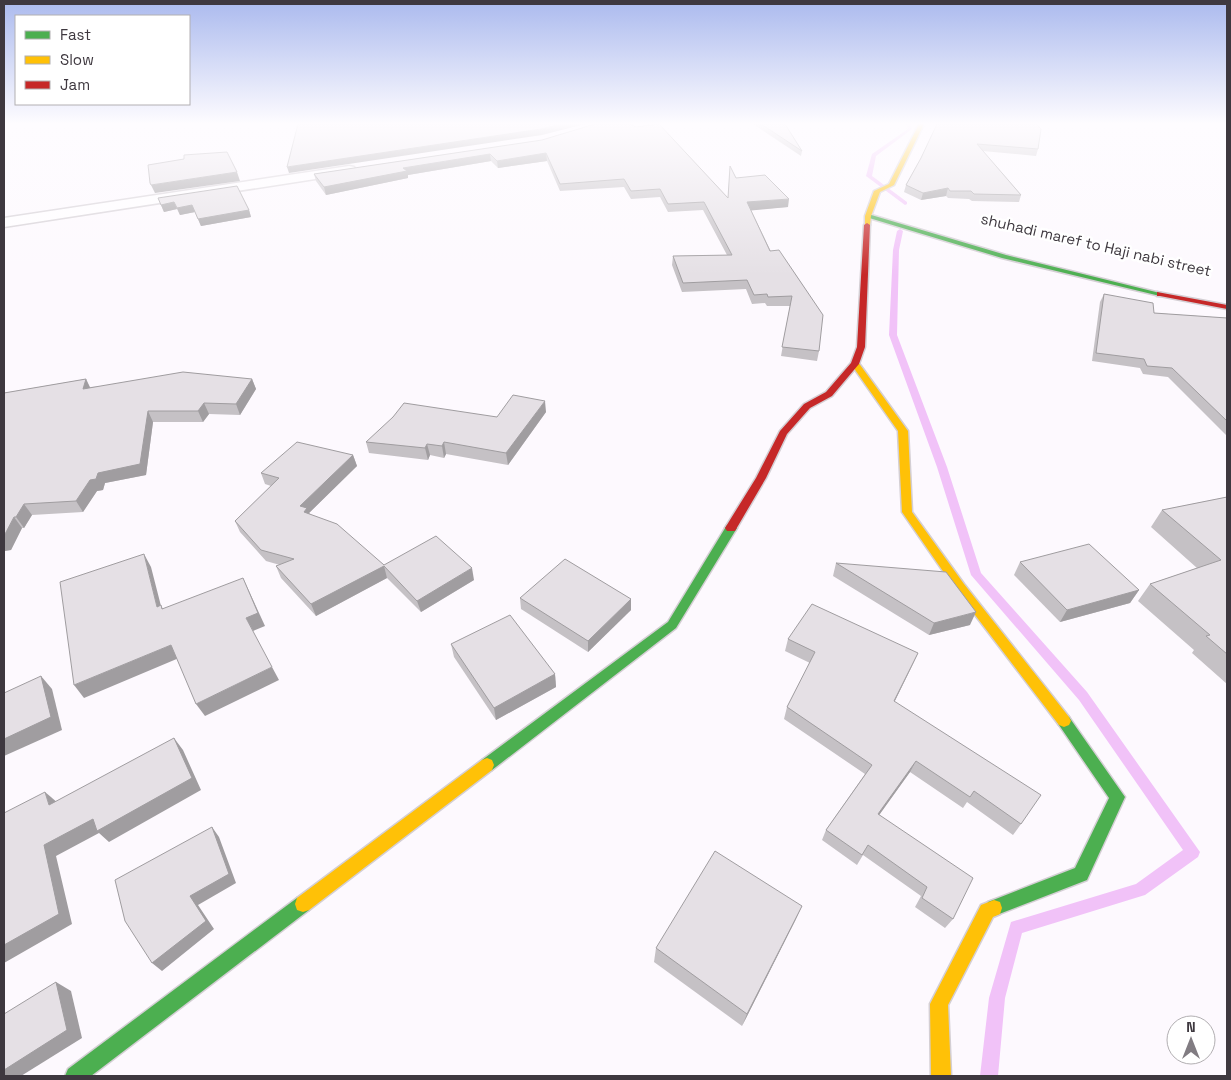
<svg xmlns="http://www.w3.org/2000/svg" width="1231" height="1080" font-family="'Space Grotesk',sans-serif">
<rect width="100%" height="100%" fill="#fdf9fe"/>
<g fill="none" stroke-linecap="round" stroke-linejoin="round">
<!-- stream -->
<g fill="#f1c2f8" fill-rule="evenodd">
<path d="M906 124H910L912 129 876 156 872 176 907 202V204L905 205 866 176 872 154 908 129Z"/>
<path d="M900 229 903 231 899 250 897 335 947 467 981 573 1087 692 1200 852 1198 857 1145 895 1022 933 1005 998 998 1076H980L989 998 1011 922 1136 884 1183 850 1079 700 971 575 937 467 889 335 893 250 897 231Z"/>
</g>
<defs>
<path id="street" d="M349 166 354 167 356 170 354 173 4 227V218Z"/>
<g id="fast">
<path d="M868 214 1006 255 1164 294 1160 296 1002 258 866 217V215Z"/>
<path d="M731 524 737 528 676 628 492 770 487 772 482 770 480 765 482 760 668 622 727 525Z"/>
<path d="M1064 715 1069 717 1125 797 1087 880 994 916 988 914 986 908 988 902 1075 868 1109 798 1059 725 1057 721 1059 717Z"/>
<path d="M303 896 309 898 311 904 309 910 91 1076H65L68 1069 297 898Z"/>
</g>
<g id="slow">
<path d="M919 124H924L894 185 880 192 871 216 870 225 865 226V216L874 191 889 184Z"/>
<path d="M855 361 858 362 908 431 912 512 964 584 1069 717 1071 721 1069 725 1064 727 1059 725 956 590 902 512 898 431 851 364Z"/>
<path d="M487 758 492 760 494 765 492 770 309 910 303 912 297 910 295 904 297 898 482 760Z"/>
<path d="M994 900 1000 902 1002 908 1000 914 993 917 948 1005 951 1076H931L930 1004 981 905Z"/>
</g>
<g id="jam">
<path d="M867 223 870 225 865 347 859 364 832 396 810 408 787 434 766 478 735 531H727L725 528 756 478 780 431 804 404 826 392 851 363 857 347 864 225Z"/>
<path d="M1157 292 1227 305V309L1160 296H1157Z"/>
</g>
</defs>
<!-- street casing -->
<use href="#street" stroke="#d4cfd4" stroke-width="3"/>
<!-- fast casing -->
<use href="#fast" stroke="#d4cfd4" stroke-width="3"/>
<!-- slow casing -->
<use href="#slow" stroke="#d4cfd4" stroke-width="3"/>
<!-- jam casing -->
<use href="#jam" stroke="#d4cfd4" stroke-width="3"/>
<!-- street -->
<use href="#street" fill="#fffeff" fill-rule="evenodd"/>
<!-- fast -->
<use href="#fast" fill="#4caf50" fill-rule="evenodd"/>
<!-- slow -->
<use href="#slow" fill="#ffc107" fill-rule="evenodd"/>
<!-- jam -->
<use href="#jam" fill="#c62828" fill-rule="evenodd"/>
</g>
<!-- wall -->
<g fill="#c5c1c5">
<path d="M753 124H785L802 151 801 156Z"/>
<path d="M937 124 1038 149 1036 156 983 151 1021 195 1019 202 972 201 969 199 948 198 946 196 921 200 904 192 906 185 921 158Z"/>
<path d="M542 140 728 198 730 166 736 178 788 207 751 210 819 351 817 361 781 356 790 306H767L765 303 752 304 746 289 682 292 672 265 673 256 727 255 703 210 668 212 660 197 631 199 624 187 560 191 547 161 498 168 491 161 408 175V178L326 195 316 181 314 174Z"/>
<path d="M158 198 249 210 251 217 201 226 195 212 180 215 177 209 164 212Z"/>
<path d="M1104 294 1154 313 1227 318V436L1168 377 1143 374 1140 368 1092 361 1100 302Z"/>
<path d="M86 379 90 387 252 379 256 389 240 415 209 414 203 422H153L146 475 105 483 103 490 97 491 83 512 32 515 24 528H22L11 550 4 551V393Z"/>
<path d="M546 412 508 465 446 454 444 458 430 455 428 460 369 453 366 442 497 417Z"/>
<path d="M353 455 357 466 309 513 310 514 384 565 474 580 421 612 387 578 316 616 281 578 276 566 280 565 266 561 240 532 235 521 271 486 265 484 261 473Z"/>
<path d="M1227 497V684L1192 653 1194 650 1138 601 1150 584 1197 568 1151 527 1162 510Z"/>
<path d="M1020 562 1139 590 1130 603 1060 622 1014 575Z"/>
<path d="M836 563 970 625 929 635 833 576Z"/>
<path d="M520 598 631 610 588 652 521 609Z"/>
<path d="M788 639 918 653 894 702 1021 824 1013 835 967 802 963 808 910 772 879 815 953 919 945 928 915 907 921 896 863 855 857 865 822 840 826 830 865 774 784 719 787 707 810 663 785 651Z"/>
<path d="M451 644 555 674 556 687 496 720 454 657Z"/>
<path d="M802 906 795 921 742 1026 654 962 656 948Z"/>
</g>
<!-- shaded-wall -->
<g fill="#a09da0">
<path d="M562 124H585L542 135 289 173 287 167Z"/>
<path d="M546 153 547 161 498 168 497 161Z"/>
<path d="M490 154 491 161 408 175V178L326 195 324 187 403 168Z"/>
<path d="M237 172 240 181 155 193 151 185Z"/>
<path d="M948 188 946 196 921 200 923 193Z"/>
<path d="M789 199 788 207 746 211 747 202Z"/>
<path d="M174 202 177 209 164 212 161 205Z"/>
<path d="M192 205 195 212 180 215 177 208Z"/>
<path d="M249 210 251 217 201 226 198 219Z"/>
<path d="M86 379 91 390 83 389Z"/>
<path d="M252 379 256 389 240 415 236 404Z"/>
<path d="M545 401 546 412 508 465 506 453Z"/>
<path d="M204 403 209 414 203 422 198 411Z"/>
<path d="M148 411 153 422 146 475 105 483 103 490 97 491 83 512 76 501 90 480 98 473Z"/>
<path d="M444 442 446 454 444 458 442 446Z"/>
<path d="M427 444 430 455 428 460 425 448Z"/>
<path d="M353 455 357 466 309 513 312 519 308 523 300 506Z"/>
<path d="M24 504 32 515 24 528 16 517Z"/>
<path d="M14 517 22 528 11 550 4 551V536Z"/>
<path d="M144 554 151 567 161 606 169 618 157 607Z"/>
<path d="M384 566 387 578 316 616 311 604Z"/>
<path d="M472 568 474 580 421 612 417 601Z"/>
<path d="M243 578 265 626 253 631 246 618Z"/>
<path d="M1139 590 1130 603 1060 622 1067 610Z"/>
<path d="M631 599V610L588 652V641Z"/>
<path d="M976 612 970 625 929 635 934 623Z"/>
<path d="M171 645 179 658 84 698 74 685Z"/>
<path d="M918 653 913 664 889 713 894 701Z"/>
<path d="M272 667 279 680 205 716 196 704Z"/>
<path d="M555 674 556 687 496 720 494 708Z"/>
<path d="M41 676 52 689 62 730 4 756V739Z"/>
<path d="M174 738 183 750 201 790 109 842 99 833 56 856 72 924 4 963V945L44 845Z"/>
<path d="M916 761 910 772 872 825 878 814Z"/>
<path d="M45 792 58 803 49 805Z"/>
<path d="M212 827 219 837 236 883 198 905 214 929 162 971 152 963 190 896Z"/>
<path d="M802 906 795 921 742 1026 747 1014Z"/>
<path d="M56 982 71 991 82 1038 21 1076H4V1070Z"/>
</g>
<!-- building -->
<g fill="#e5e0e5" stroke="#a09da0">
<path d="M298 124H562L541 129 287 167Z"/>
<path d="M595 124H630L636 127 659 124 728 198 730 166 736 178 765 175 789 199 747 202 770 251 779 250 823 315 819 351 782 347 792 296 768 297 767 294 754 295 747 280 683 283 673 256 732 255 704 202 668 204 660 189 631 191 624 179 560 184 546 153 497 161 490 154 403 168 407 171 324 187 314 174 542 140Z"/>
<path d="M761 124H785L802 151Z"/>
<path d="M937 124H1036L1041 129 1038 149 977 144 1021 195 974 194 971 191H950L948 188 923 193 906 185 921 158Z"/>
<path d="M227 152 237 172 151 185 150 183 148 165 184 159V155Z"/>
<path d="M237 186 249 210 198 219 192 205 177 208 174 202 161 205 158 198Z"/>
<path d="M1104 294 1153 303 1154 313 1227 318V421L1172 368 1147 366 1144 359 1096 353Z"/>
<path d="M183 372 252 379 236 404 204 403 198 411H148L140 464 98 473 96 479 90 480 76 501 24 504 16 517H14L4 536V393L86 379 83 389Z"/>
<path d="M513 395 545 401 506 453 444 442 442 446 427 444 425 448 366 442 393 417 404 403 497 417Z"/>
<path d="M297 442 353 455 300 506 307 508 304 512 337 524 384 565 436 536 472 568 417 601 384 566 311 604 276 566 294 559 261 550 235 521 279 478 261 473Z"/>
<path d="M1227 497V654L1206 636 1210 635 1150 584 1221 560 1162 510Z"/>
<path d="M1089 544 1139 590 1067 610 1020 562Z"/>
<path d="M144 554 157 607 161 605 162 609 243 578 258 613 246 618 272 667 196 704 171 645 74 685 60 582Z"/>
<path d="M565 559 631 599 588 641 520 598Z"/>
<path d="M836 563 946 572 976 612 934 623Z"/>
<path d="M812 604 918 653 894 701 1041 795 1021 824 974 791 970 797 916 761 878 814 973 878 953 919 922 898 927 887 868 845 862 855 826 830 872 765 787 707 815 652 788 639Z"/>
<path d="M510 615 555 674 494 708 451 644Z"/>
<path d="M41 676 51 717 4 739V693Z"/>
<path d="M174 738 192 778 97 831 93 819 44 845 59 914 4 945V813L45 792 49 805Z"/>
<path d="M212 827 229 874 190 896 206 921 152 963 125 921 115 880Z"/>
<path d="M715 851 802 906 747 1014 656 948Z"/>
<path d="M56 982 67 1030 4 1070V1014Z"/>
</g>
<!-- sky -->
<linearGradient id="sky" x2="0" y2="1"><stop stop-color="#abbaee"/><stop offset="0.45" stop-color="#fefcff"/><stop offset="1" stop-color="#fefcff" stop-opacity="0"/></linearGradient>
<rect width="1231" height="275" fill="url(#sky)"/>
<g text-anchor="middle" stroke-width="5" stroke-linejoin="round" paint-order="stroke">
<!-- far-street labels -->
<g font-size="15" fill="#3e383f" stroke="#fff">
<text transform="translate(1096 245) rotate(13)" y="5">shuhadi maref to Haji nabi street</text>
</g>
</g>
<!-- border -->
<rect width="1231" height="1080" fill="none" stroke="#3e383f" stroke-width="10"/>
<!-- legend -->
<rect x="15" y="15" width="175" height="90" fill="#ffffff" stroke="#b2afb2"/>
<rect x="25" y="31" width="25" height="8" fill="#4caf50" stroke="#b2afb2"/>
<text x="60" y="40" font-size="15" fill="#3e383f">Fast</text>
<rect x="25" y="56" width="25" height="8" fill="#ffc107" stroke="#b2afb2"/>
<text x="60" y="65" font-size="15" fill="#3e383f">Slow</text>
<rect x="25" y="81" width="25" height="8" fill="#c62828" stroke="#b2afb2"/>
<text x="60" y="90" font-size="15" fill="#3e383f">Jam</text>
<!-- north arrow -->
<g transform="translate(1191 1040)"><circle r="24" fill="#ffffff" stroke="#b2afb2"/>
<path d="M0-4L9 19L0 12L-9 19Z" fill="#817c82"/>
<text y="-8" font-size="14" font-weight="bold" text-anchor="middle" fill="#3e383f">N</text>
</g>
</svg>
